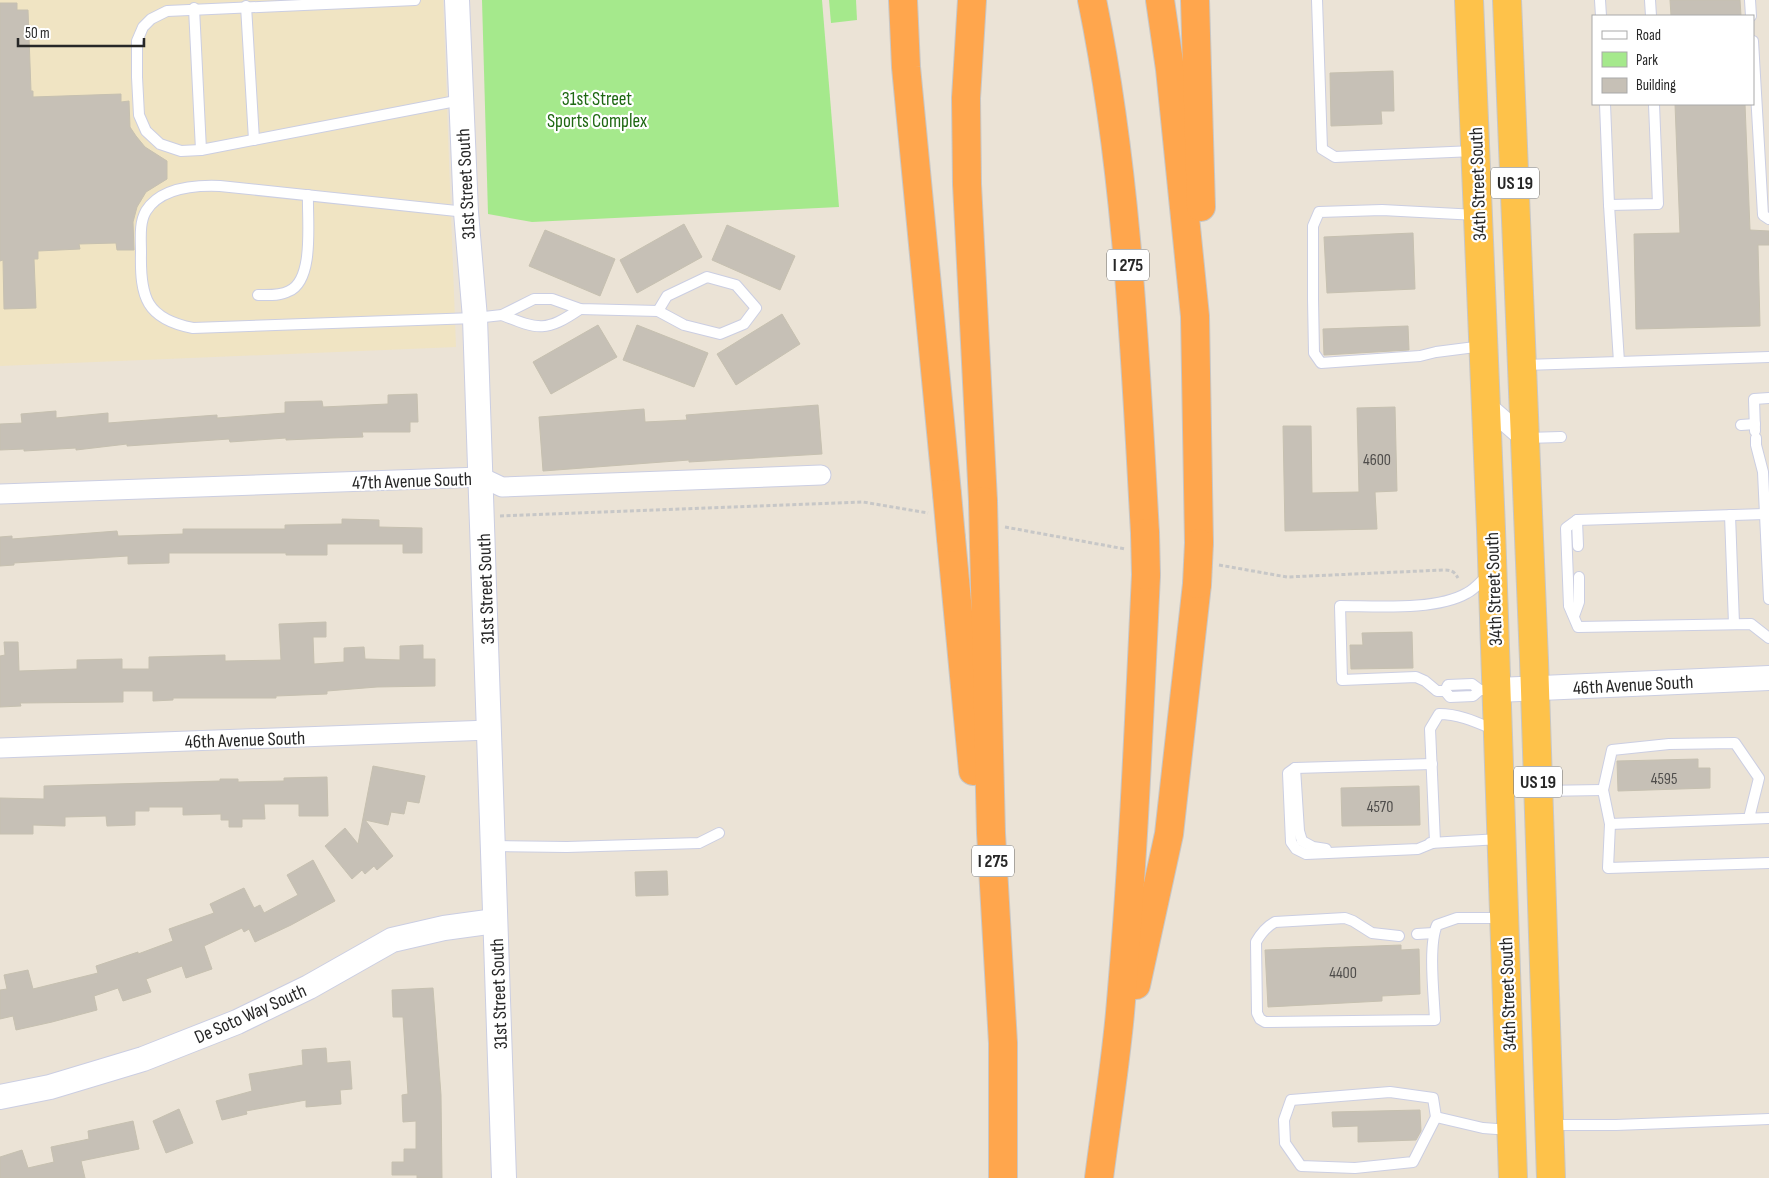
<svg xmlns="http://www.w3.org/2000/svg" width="1769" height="1178" font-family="'Sofia Sans Condensed',sans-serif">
<rect width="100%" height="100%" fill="#ebe3d6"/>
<!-- education -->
<path fill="#f0e4c3" d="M0 0H443L456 347 0 366Z"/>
<!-- green -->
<g fill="#a5e98c">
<path d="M482 0H822L839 207 532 222 488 214Z"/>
<path d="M829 0H856L857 20 831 23Z"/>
</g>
<!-- building -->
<g fill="#c6c0b6" stroke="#c6c0b0">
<path d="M1670 0H1740L1741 16H1671Z"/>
<path d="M0 3H17V10H28L31 91H33V97L121 94V102L129 101 130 127 136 136 145 147 167 161V179L146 192 137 207 133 222 134 250H117L116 243 79 244 80 249 38 251V259H34L36 308 4 309 3 260 0 261Z"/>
<path d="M1393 71 1394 111H1381L1382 124 1331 126 1330 73Z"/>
<path d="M1675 104H1745L1750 230 1769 231V245H1758L1760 326 1636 329 1634 234 1680 233Z"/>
<path d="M684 224 702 257 637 293 620 260Z"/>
<path d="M727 225 795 256 780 290 712 260Z"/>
<path d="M545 230 615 259 600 296 529 266Z"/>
<path d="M1413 233 1415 289 1327 293 1324 237Z"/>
<path d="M782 314 800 344 736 385 717 354Z"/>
<path d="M598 325 617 357 551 394 533 362Z"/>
<path d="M637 325 708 353 694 387 623 360Z"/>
<path d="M1408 326 1409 350 1324 355 1323 329Z"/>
<path d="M417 394 418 422H410V432H362L363 437 330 438 286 440V438L230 442 229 439 127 446V444L76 450V448L24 451V449L0 450V424L22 423 21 414 56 411V418L108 413V423L217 415V418L285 413V402L322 401 323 407 388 404V395Z"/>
<path d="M818 405 822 454 689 462V460L543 471 539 417 644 409 645 422 687 420 686 415Z"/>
<path d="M1395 407 1397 491 1375 492 1377 529 1285 531 1283 426H1311L1312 493 1359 492 1357 408Z"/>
<path d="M342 519 379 520V527L422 528V553H403V544H327V555H286V553H169V563L128 564V556L14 563V565L0 566V537L12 536V539L117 531 118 536 183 534V529H285V525L342 524Z"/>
<path d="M326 622V637H313L314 664 344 662V648L364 647 365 659 400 660V646L423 645V659H435V686L377 687 327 691V694L276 696V698H173V700L153 701V691H123V702L20 703 21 706 0 707V656L5 655 4 642H18L19 671 77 669V660L122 659V669H149V657L225 655V661L281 660 279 624Z"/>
<path d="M1412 632 1413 668 1351 669 1350 645H1363L1362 633Z"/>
<path d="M1698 759V768H1710V788L1618 791 1617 761Z"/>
<path d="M373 766 425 776 419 803 407 801 404 814 391 812 388 825 365 820 393 856 377 870 374 866 365 874 362 870 352 879 325 846 345 828 358 844Z"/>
<path d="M327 777 328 816H299V804H264L265 819H242V827H229V820H221V814L183 815V807H149V811H135V825L107 826 106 816 65 817V826L33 825V834H0V798L44 799V786L220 781V779H238V782L284 781V778Z"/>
<path d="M1419 786 1420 825 1342 826 1341 788Z"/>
<path d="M313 860 335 901 291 925 255 942 249 929 244 932 242 928 204 946 212 969 186 978 182 966 146 979 151 992 123 1001 118 988 94 996 97 1010 52 1022 16 1030 13 1016 0 1019V990L7 989 4 975 28 970 33 989 98 973 96 966 138 952V954L173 941 169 929 214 913 210 904 244 888 254 908 260 905 264 913 298 895 287 875Z"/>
<path d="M667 871 668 895 636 896 635 872Z"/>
<path d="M1401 945V950L1419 949 1420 994 1382 996V1001L1268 1007 1265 950Z"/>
<path d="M433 988 441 1095 442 1178H417V1175H392V1162H404V1149H416V1121L403 1122 402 1095 408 1094 403 1017H393L392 990Z"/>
<path d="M326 1048 327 1063 350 1061 352 1089 340 1090 341 1104 306 1107V1100L246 1111 247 1114 222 1120 216 1101 252 1091 249 1074 303 1065 302 1050Z"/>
<path d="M179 1109 193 1143 166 1153 153 1121Z"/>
<path d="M1420 1110 1421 1131 1416 1140 1358 1142V1126L1333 1127 1332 1112Z"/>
<path d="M133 1121 139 1149 81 1161 85 1178H0V1157L22 1150 28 1168 54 1162 51 1147 89 1139 88 1131Z"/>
</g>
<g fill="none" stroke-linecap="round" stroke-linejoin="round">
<defs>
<g id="service">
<path d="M415 0 167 11 151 19 143 27 137 41V77L139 115 146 131 160 144 181 151 201 150 461 100"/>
<path d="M1317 0 1322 149 1335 157 1474 151"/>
<path d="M1600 0 1601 16"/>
<path d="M1650 0 1651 16"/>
<path d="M1750 0 1751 16"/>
<path d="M246 6 254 140"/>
<path d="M194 8 201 150"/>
<path d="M1753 41 1763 215 1769 219"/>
<path d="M1605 104 1609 205"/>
<path d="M466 212 220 186C195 185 161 187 146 211 139 223 141 239 141 253 140 297 146 319 193 328L475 318 502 315 534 299H552L580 309 658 311 684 325 720 334 744 324 756 308 736 285 707 277 667 296 658 311"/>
<path d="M1477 215 1382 210 1319 212 1313 226V299L1314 353 1321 363 1420 356 1436 352 1483 346"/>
<path d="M258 295C268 295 280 296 289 291 315 280 307 219 308 195"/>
<path d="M502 315C539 330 546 332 580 309"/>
<path d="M1619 362 1769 357"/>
<path d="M1524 365 1619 362 1609 205 1658 204 1654 104"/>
<path d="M1741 425 1755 424"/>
<path d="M1755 431 1754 399 1769 398"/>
<path d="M1526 438 1561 437"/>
<path d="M1756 438V445L1763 472 1769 599"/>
<path d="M1765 514 1577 520 1566 528 1569 606 1578 627 1751 624 1769 638"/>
<path d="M1730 515 1734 624"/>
<path d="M1577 520 1578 546"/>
<path d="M1574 616 1579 602V577"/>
<path d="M1480 690 1472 684 1448 685 1445 691 1450 697 1473 696 1480 690H1496"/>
<path d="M1445 691H1437L1425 681 1416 677 1342 680 1340 606C1376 606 1436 611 1467 593 1475 589 1481 581 1488 575"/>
<path d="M1432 764 1295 768 1288 773 1291 842 1296 849 1306 854 1418 849 1435 842"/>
<path d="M1295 768 1299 831 1302 841 1313 847 1326 849"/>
<path d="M1539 791 1603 790"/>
<path d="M1749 818 1759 778 1735 743 1669 744 1612 750 1603 790 1610 824 1769 818"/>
<path d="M1610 824 1608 868 1769 863"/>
<path d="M1435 842 1430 729 1439 714C1459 714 1476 722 1495 730"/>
<path d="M1430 843 1500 839"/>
<path d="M493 846 567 847 699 843 719 833"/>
<path d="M1417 934 1434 933"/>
<path d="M1399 936 1372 933 1353 921 1345 918 1275 922C1266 927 1261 933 1256 942L1257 1013 1260 1019 1265 1022 1435 1020C1434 996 1428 945 1437 925L1457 918H1503"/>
<path d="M1390 1092 1433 1098 1436 1117 1413 1162 1355 1168 1301 1166 1285 1143 1284 1120 1291 1100Z"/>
<path d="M1436 1117 1483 1128 1510 1130"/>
<path d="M1550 1125H1616L1769 1119"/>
</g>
<g id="minor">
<path d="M1486 405 1525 439"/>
<path d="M0 494 481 477 502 487 821 475"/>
<path d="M0 748 490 730"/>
</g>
<g id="tertiary">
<path d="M457 0 466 212 475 318 504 1178"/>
<path d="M1496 690 1769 678"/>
<path d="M0 1097 50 1087 143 1059 237 1022 309 987 392 940 444 928 495 921"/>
</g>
<g id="trunk">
<path d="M1469 0 1491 529 1513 1178"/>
<path d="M1507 0 1534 660 1551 1178"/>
</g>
<g id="motorway">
<path d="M903 0 906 67 947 494"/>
<path d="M972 0 966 98 967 184 983 501"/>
<path d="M1092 0C1128 175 1135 355 1145 533"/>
<path d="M1160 0 1170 69 1195 316 1199 543"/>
<path d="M1195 0 1201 207"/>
<path d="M951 538 973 771"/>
<path d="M984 545 991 833 1003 1043V1178"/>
<path d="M1136 985 1169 834 1197 584"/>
<path d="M1099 1178C1106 1123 1115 1068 1120 1013 1133 867 1139 721 1146 575"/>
</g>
</defs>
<!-- service casing -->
<use href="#service" stroke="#cbcee2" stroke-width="12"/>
<!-- minor casing -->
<use href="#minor" stroke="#cbcee2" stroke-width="21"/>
<!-- tertiary casing -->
<use href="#tertiary" stroke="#cbcee2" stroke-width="26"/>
<!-- trunk casing -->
<use href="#trunk" stroke="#c7c7c7" stroke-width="30"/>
<!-- motorway casing -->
<use href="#motorway" stroke="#c7c7c7" stroke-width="30"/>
<!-- path -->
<g stroke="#c7c7c7" stroke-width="3" stroke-dasharray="4 2.5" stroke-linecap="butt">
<path d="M500 516 863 502 928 513"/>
<path d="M1005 527 1125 549"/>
<path d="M1219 565 1287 577 1443 570C1451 570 1454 571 1458 578"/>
</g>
<!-- service -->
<use href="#service" stroke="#fff" stroke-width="10"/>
<!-- minor -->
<use href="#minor" stroke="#fff" stroke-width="19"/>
<!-- tertiary -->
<use href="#tertiary" stroke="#fff" stroke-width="24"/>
<!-- trunk -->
<use href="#trunk" stroke="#fec24a" stroke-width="28"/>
<!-- motorway -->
<use href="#motorway" stroke="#ffa64d" stroke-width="28"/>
<defs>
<g id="motorway-bridge">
<path d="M947 494 951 538"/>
<path d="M983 501 984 545"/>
<path d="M1145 533 1146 575"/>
<path d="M1197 584 1199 543"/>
</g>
</defs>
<!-- motorway-bridge casing -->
<use href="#motorway-bridge" stroke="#c7c7c7" stroke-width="30" stroke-linecap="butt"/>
<!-- motorway-bridge -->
<use href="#motorway-bridge" stroke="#ffa64d" stroke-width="28"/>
</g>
<g text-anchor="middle" stroke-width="4.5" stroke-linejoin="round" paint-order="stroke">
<!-- number labels -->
<g font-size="16" fill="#4f4d4b">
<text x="1377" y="465">4600</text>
<text x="1664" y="784">4595</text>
<text x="1380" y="812">4570</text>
<text x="1343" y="978">4400</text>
</g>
<!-- shield labels -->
<g fill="#fff" stroke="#686868" stroke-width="1">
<rect x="1491" y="167.5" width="48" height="31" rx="4"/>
<rect x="1107" y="249.5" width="42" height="31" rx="4"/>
<rect x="1514" y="766.5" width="48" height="31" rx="4"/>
<rect x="972" y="845.5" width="42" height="31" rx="4"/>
</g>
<g font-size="18" font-weight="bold" fill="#272727">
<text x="1515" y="189">US 19</text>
<text x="1128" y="271">I 275</text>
<text x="1538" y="788">US 19</text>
<text x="993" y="867">I 275</text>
</g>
<!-- park labels -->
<g font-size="19" fill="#1e6812" stroke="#fff">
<text x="597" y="105">31st Street<tspan x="597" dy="22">Sports Complex</tspan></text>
</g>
<!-- street labels -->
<g font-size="19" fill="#272727" stroke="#fff">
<text transform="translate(465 184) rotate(-93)" y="7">31st Street South</text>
<text transform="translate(1477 184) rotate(-92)" y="7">34th Street South</text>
<text transform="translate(412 480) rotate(-2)" y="7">47th Avenue South</text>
<text transform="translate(485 589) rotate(-92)" y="7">31st Street South</text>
<text transform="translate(1493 589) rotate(-92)" y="7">34th Street South</text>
<text transform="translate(1633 684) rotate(-3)" y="7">46th Avenue South</text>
<text transform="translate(245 739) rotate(-2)" y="7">46th Avenue South</text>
<text transform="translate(498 994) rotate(-92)" y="7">31st Street South</text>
<text transform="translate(1507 994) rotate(-92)" y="7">34th Street South</text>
<text transform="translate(250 1013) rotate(-24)" y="7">De Soto Way South</text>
</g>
</g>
<!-- legend -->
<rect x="1592" y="15" width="162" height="90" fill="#ffffff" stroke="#a9a9a9"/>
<rect x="1602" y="31" width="25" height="8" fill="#ffffff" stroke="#a9a9a9"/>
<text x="1636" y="40" font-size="15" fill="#272727">Road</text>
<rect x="1602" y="52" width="25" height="15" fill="#a5e98c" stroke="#a9a9a9"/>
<text x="1636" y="65" font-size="15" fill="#272727">Park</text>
<rect x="1602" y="78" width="25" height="15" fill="#c6c0b6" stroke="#a9a9a9"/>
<text x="1636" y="90" font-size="15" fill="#272727">Building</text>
<!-- scale -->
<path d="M18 38v8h126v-8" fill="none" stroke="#272727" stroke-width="2.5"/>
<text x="25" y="38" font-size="15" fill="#272727" stroke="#ffffff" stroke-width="4" paint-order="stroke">50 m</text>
</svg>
